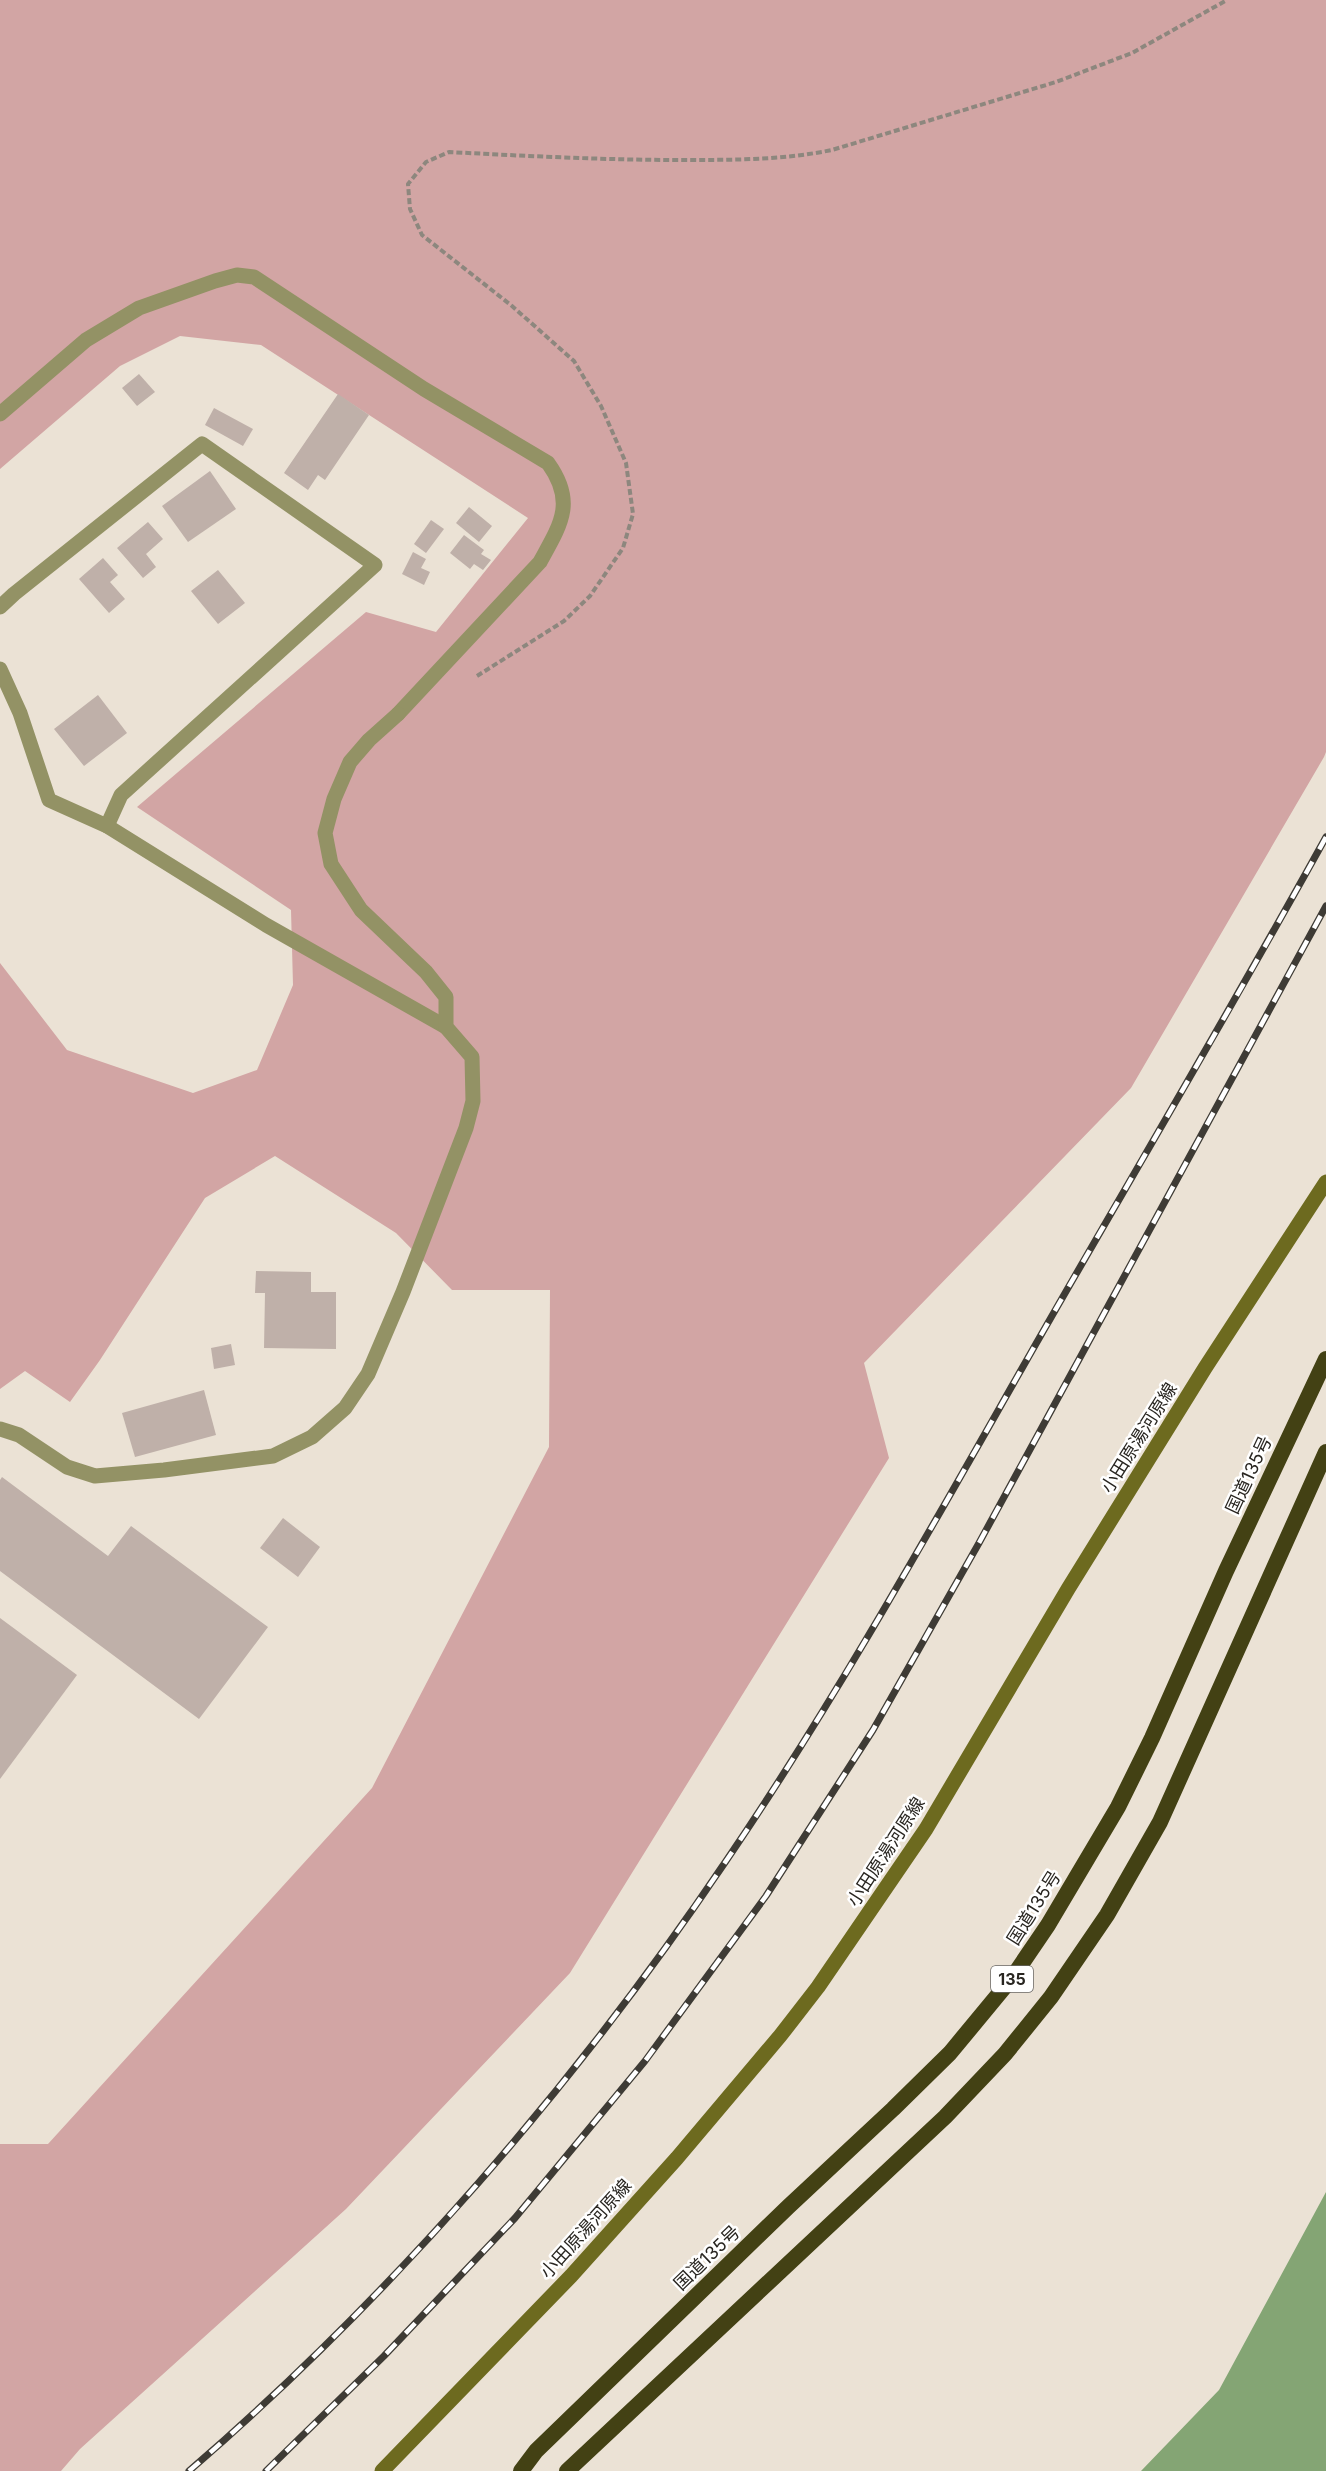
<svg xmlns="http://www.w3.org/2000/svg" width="1326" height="2471" font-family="Inter,'Noto Sans JP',sans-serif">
<rect width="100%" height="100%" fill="#ebe2d5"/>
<!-- green -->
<path fill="#d2a5a4" d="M0 0H1326V752L1324 757 1131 1088 864 1363 889 1458 570 1973 346 2209 80 2449 61 2471H0V2144H48L372 1788 549 1447 550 1290H452L396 1233 275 1156 205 1198 100 1360 70 1402 25 1371 0 1389V963L67 1050 193 1093 257 1070 293 985 291 910 137 807 366 612 436 632 528 518 261 345 180 336 120 366 0 469Z"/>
<!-- water -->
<path fill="#84a574" d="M1326 2192V2471H1141L1219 2390Z"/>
<!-- building -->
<g fill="#bfb0a9">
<path d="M139 374 155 392 137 406 122 388Z"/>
<path d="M338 394 369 415 325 480 318 475 308 490 284 473Z"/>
<path d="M214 408 253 429 243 446 205 425Z"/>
<path d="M210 471 236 509 188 542 162 506Z"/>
<path d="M469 507 492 526 479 542 456 523Z"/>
<path d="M431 520 444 529 426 553 414 544Z"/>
<path d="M148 522 163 539 146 554 156 567 143 578 117 548Z"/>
<path d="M464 535 484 550 481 554 491 560 483 570 474 564 470 569 450 553Z"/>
<path d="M413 552 426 559 421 568 430 572 424 585 402 574Z"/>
<path d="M103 558 118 575 110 582 125 599 109 613 79 579Z"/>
<path d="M218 570 245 603 218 624 191 591Z"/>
<path d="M98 695 127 733 84 766 54 729Z"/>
<path d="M256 1271 311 1272V1292H336V1349L264 1348 265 1293H255Z"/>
<path d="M231 1344 235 1365 214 1369 211 1348Z"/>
<path d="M204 1390 216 1435 135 1457 122 1413Z"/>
<path d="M2 1477 108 1556 131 1526 268 1627 199 1719 0 1571V1480Z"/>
<path d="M283 1518 320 1547 298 1577 260 1548Z"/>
<path d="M0 1618 77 1675 0 1779Z"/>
</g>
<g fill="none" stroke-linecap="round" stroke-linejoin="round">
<!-- path -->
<path stroke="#8d877e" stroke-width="4" stroke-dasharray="6 3" stroke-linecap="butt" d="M477 676 564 621 590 596 623 548 633 514 626 463 601 406 574 361 512 306 422 235 410 209 408 184 426 162 449 152C526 156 604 160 682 160 732 160 783 160 832 150L1056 82 1132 53 1227 0"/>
<!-- service -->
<path stroke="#939265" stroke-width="15" d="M0 414 86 340 139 308 215 281 237 275 254 277 424 389 548 463C576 502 561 524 540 562L398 714"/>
<!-- minor -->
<g stroke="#939265" stroke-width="15">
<path d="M0 607 14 594 202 444 375 565 121 795 107 826"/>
<path d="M0 669 20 713 49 800 107 826 266 925 446 1027"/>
<path d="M0 1429 19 1435 67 1467 95 1476 164 1470 273 1456 312 1437 345 1408 368 1374 403 1292 466 1128 473 1101 472 1057 446 1027V997L426 972 361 910 331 864 325 833 334 799 350 762 369 740 398 714"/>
</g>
<!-- secondary -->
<path stroke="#6d6a1f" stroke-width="15" d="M382 2471 571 2276 677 2158 780 2036 818 1987 926 1829 1068 1589 1205 1368 1326 1182"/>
<!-- trunk -->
<g stroke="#434114" stroke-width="16">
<path d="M521 2471 536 2451 788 2207 893 2109 950 2053 1012 1978 1048 1925 1118 1807 1152 1738 1226 1571 1326 1359"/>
<path d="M567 2471 945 2117 1005 2054 1051 1997 1107 1915 1160 1822 1326 1452"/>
</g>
<defs>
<g id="rail">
<path d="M189 2471C393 2295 575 2085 726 1861 841 1692 940 1512 1041 1335 1136 1169 1234 1004 1326 837"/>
<path d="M266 2471 384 2356 515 2218 645 2061 766 1896 873 1730 979 1543 1326 906"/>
</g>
</defs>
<!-- rail casing -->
<use href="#rail" stroke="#3e3b35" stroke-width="7"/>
<!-- rail -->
<use href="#rail" stroke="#fff" stroke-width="4.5" stroke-dasharray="14" stroke-linecap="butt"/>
</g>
<g text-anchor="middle" stroke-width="5" stroke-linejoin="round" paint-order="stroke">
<!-- shield labels -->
<rect fill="#fff" stroke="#696764" stroke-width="1.5" x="991" y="1966" width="42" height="26" rx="4.5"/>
<g font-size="16" font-weight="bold" fill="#292621">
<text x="1012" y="1985">135</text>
</g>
<!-- street labels -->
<g font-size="18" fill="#292621" stroke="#fff">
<text transform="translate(1139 1438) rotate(-58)" y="6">小田原湯河原線</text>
<text transform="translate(1249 1475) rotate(-65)" y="6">国道135号</text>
<text transform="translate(886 1852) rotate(-57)" y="6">小田原湯河原線</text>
<text transform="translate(1034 1908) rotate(-58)" y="6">国道135号</text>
<text transform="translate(586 2229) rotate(-48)" y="6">小田原湯河原線</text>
<text transform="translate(707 2258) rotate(-44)" y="6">国道135号</text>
</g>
</g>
</svg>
